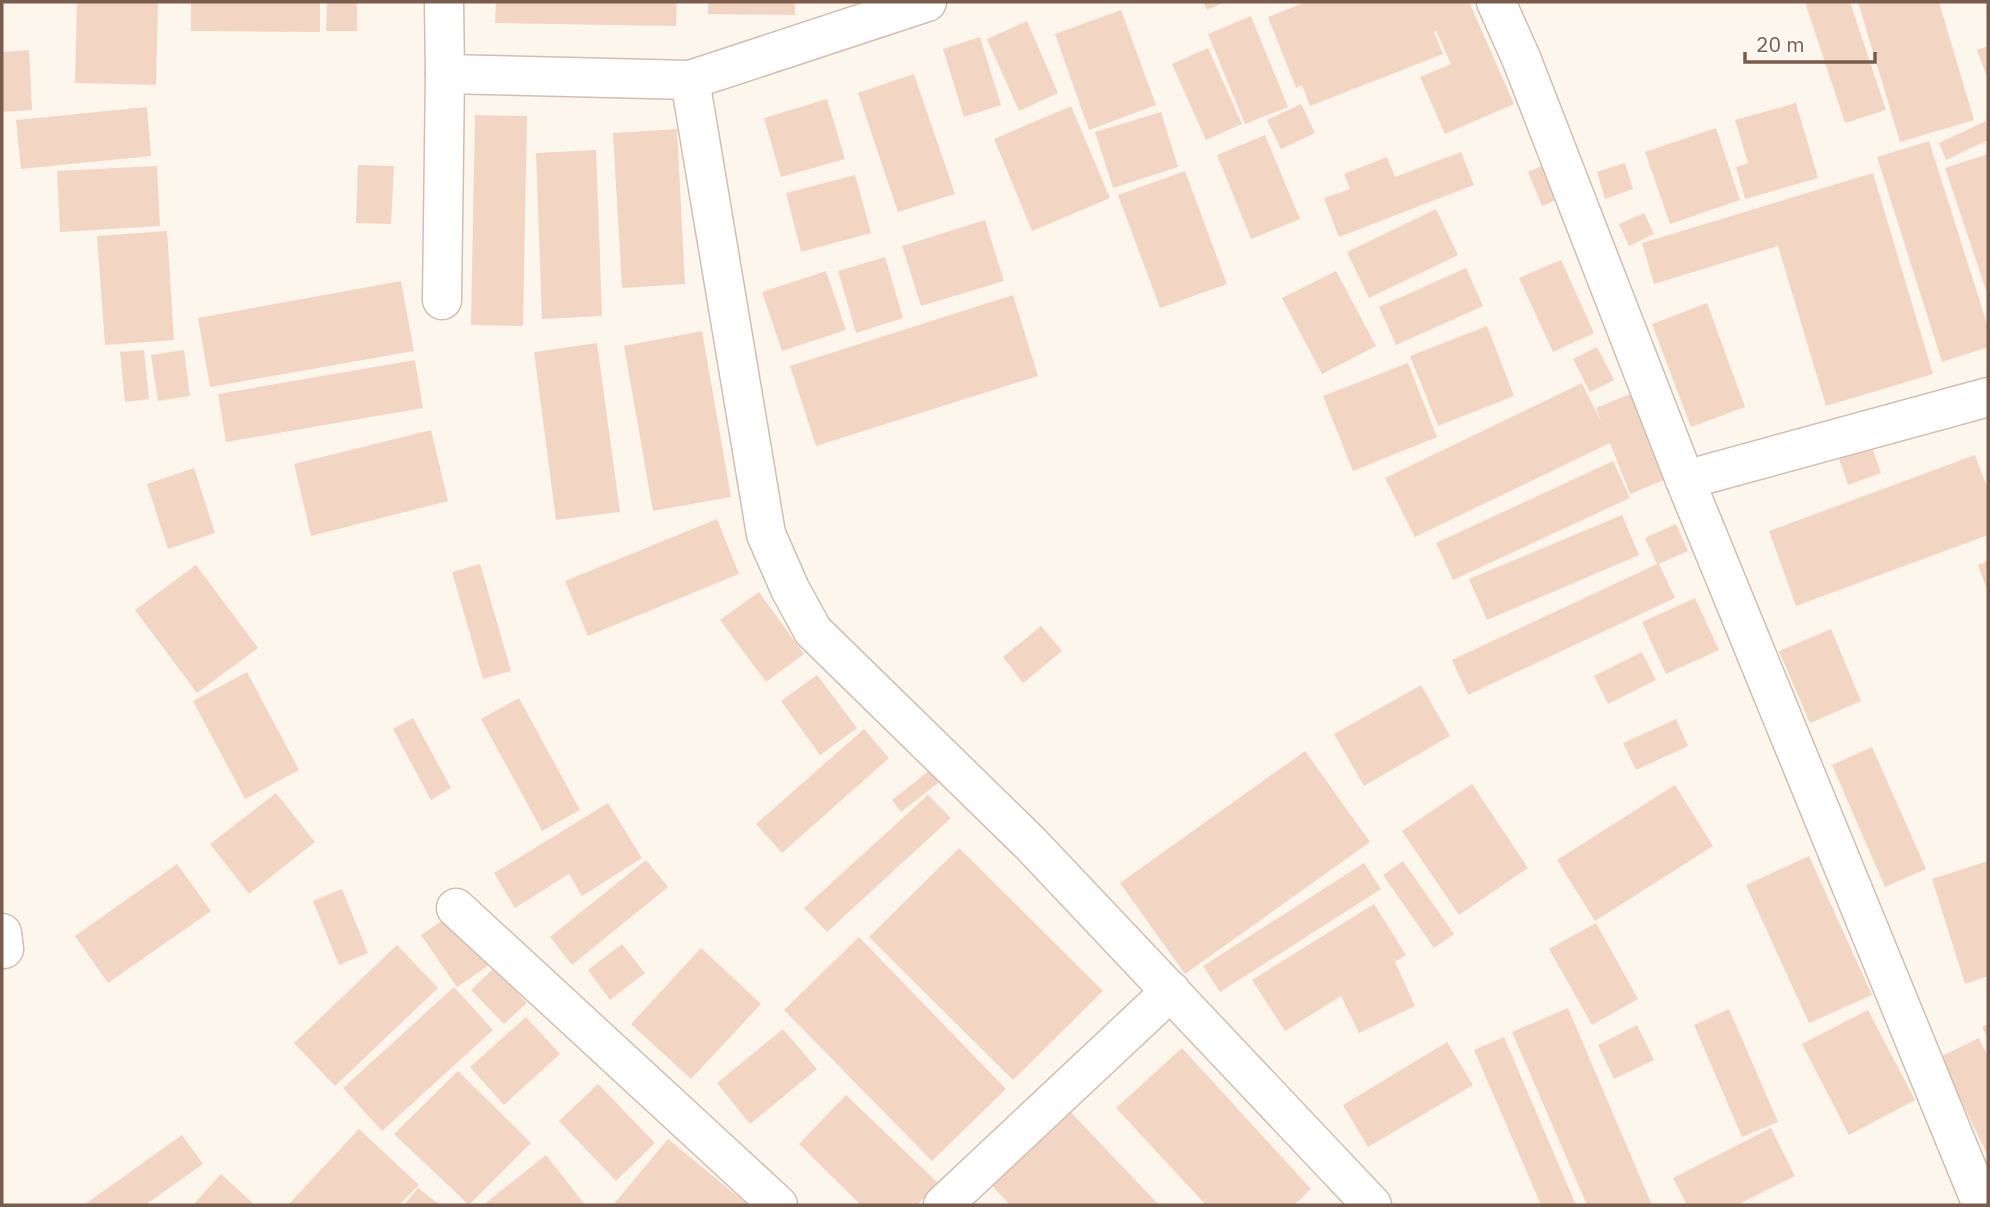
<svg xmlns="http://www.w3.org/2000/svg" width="1990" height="1207" font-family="'IBM Plex Sans',sans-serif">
<rect width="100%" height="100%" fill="#fdf6ec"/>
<!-- building -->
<g fill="#f3d5c3">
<path d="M77 2H158L156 85 75 83Z"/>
<path d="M191 2H320V32L191 31Z"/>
<path d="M327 2H357V31H326Z"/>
<path d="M496 2H677L676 26 495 23Z"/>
<path d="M708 2H795V15L708 14Z"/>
<path d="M1203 2H1225L1207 10Z"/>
<path d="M1306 2H1469L1514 104 1445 134 1420 77 1451 64 1436 31 1434 32 1443 54 1310 106 1302 85 1296 88 1268 17Z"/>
<path d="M1805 2H1850L1886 110 1845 123Z"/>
<path d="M1858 2H1939L1974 120 1900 142Z"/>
<path d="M1121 10 1156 105 1089 130 1055 34Z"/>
<path d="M1251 16 1288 107 1245 124 1208 34Z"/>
<path d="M1027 21 1058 93 1019 111 987 39Z"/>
<path d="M980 37 1001 105 964 117 943 49Z"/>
<path d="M1988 46V80L1977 50Z"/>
<path d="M1208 48 1242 124 1206 140 1172 64Z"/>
<path d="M29 50 32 110 2 112V52Z"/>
<path d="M914 74 955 194 898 212 858 93Z"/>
<path d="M827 99 845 159 781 177 764 118Z"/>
<path d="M1796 103 1818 178 1745 199 1736 167 1748 163 1735 120Z"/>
<path d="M1301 104 1315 133 1281 149 1267 120Z"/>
<path d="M1071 106 1110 198 1032 231 994 139Z"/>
<path d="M147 107 151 156 21 169 16 120Z"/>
<path d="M1161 112 1178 167 1113 188 1095 132Z"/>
<path d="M475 115 527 116 523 326 471 325Z"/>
<path d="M1986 121 1988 140 1946 160 1939 143Z"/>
<path d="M1716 128 1740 200 1670 224 1645 152Z"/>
<path d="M677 129 685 284 622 288 613 133Z"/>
<path d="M1265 135 1300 219 1251 239 1217 155Z"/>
<path d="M1929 141 1988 327V347L1942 362 1877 157Z"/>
<path d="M596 150 602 316 542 319 536 153Z"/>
<path d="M1461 152 1474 185 1339 237 1324 198 1350 189 1344 174 1387 157 1395 177Z"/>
<path d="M1988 154V296L1945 168Z"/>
<path d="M1625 163 1633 189 1605 199 1597 172Z"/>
<path d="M1546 164 1561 198 1542 206 1528 172Z"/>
<path d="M358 165 394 166 391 224 356 223Z"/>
<path d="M157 166 160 226 60 232 57 171Z"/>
<path d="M1185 171 1227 284 1160 308 1118 195Z"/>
<path d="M1873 173 1933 374 1826 406 1778 246 1654 284 1642 243Z"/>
<path d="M855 175 871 233 801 252 786 193Z"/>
<path d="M1436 209 1458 255 1369 298 1347 252Z"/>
<path d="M1644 213 1654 234 1629 246 1619 224Z"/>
<path d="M985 220 1004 281 921 306 902 246Z"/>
<path d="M167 231 174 340 105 345 97 236Z"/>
<path d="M885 257 903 318 856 333 838 271Z"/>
<path d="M1561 260 1594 333 1553 352 1519 278Z"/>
<path d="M1466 268 1483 306 1396 345 1379 307Z"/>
<path d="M826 271 846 330 782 351 762 292Z"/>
<path d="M1336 271 1376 346 1322 374 1282 298Z"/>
<path d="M401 281 414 351 210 387 198 318Z"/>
<path d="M1013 295 1038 376 816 446 790 366Z"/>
<path d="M1707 303 1745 407 1691 427 1652 324Z"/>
<path d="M1487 326 1514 396 1438 426 1410 356Z"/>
<path d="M702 331 731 497 653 511 624 346Z"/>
<path d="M597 343 620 512 556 520 534 352Z"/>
<path d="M1597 347 1614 380 1590 392 1573 359Z"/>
<path d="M144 350 149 399 125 402 120 352Z"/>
<path d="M184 350 190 396 158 401 151 355Z"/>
<path d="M415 360 423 408 226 442 218 394Z"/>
<path d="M1408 363 1437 437 1353 471 1323 396Z"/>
<path d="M1582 383 1602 424 1596 408 1630 394 1664 480 1630 494 1610 443 1415 537 1385 478Z"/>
<path d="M431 430 448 501 311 536 294 464Z"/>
<path d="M1871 444 1881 473 1848 485 1838 455Z"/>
<path d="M1975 455 1988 490V535L1796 606 1769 531Z"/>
<path d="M1613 461 1630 498 1453 580 1436 543Z"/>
<path d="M194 468 215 533 168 549 147 484Z"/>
<path d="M1622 515 1639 555 1487 620 1469 579Z"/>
<path d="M717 519 739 574 588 636 565 581Z"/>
<path d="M1676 524 1688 551 1659 564 1675 598 1468 695 1452 660 1657 564 1645 538Z"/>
<path d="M1988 561V593L1978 565Z"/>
<path d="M480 564 511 671 483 679 452 572Z"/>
<path d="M196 565 258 648 197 693 135 610Z"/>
<path d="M759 592 804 654 766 682 720 620Z"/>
<path d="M1695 598 1719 650 1666 674 1642 622Z"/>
<path d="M1041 626 1062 651 1023 683 1003 657Z"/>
<path d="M1831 629 1861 701 1810 723 1779 651Z"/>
<path d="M1642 652 1656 680 1608 704 1594 676Z"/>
<path d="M247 672 299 770 245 799 193 701Z"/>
<path d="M817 675 857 728 820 755 781 701Z"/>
<path d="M1421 685 1450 736 1364 786 1334 734Z"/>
<path d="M519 698 580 810 542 831 481 719Z"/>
<path d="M413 718 451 788 431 800 393 729Z"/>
<path d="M1676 719 1688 746 1636 770 1623 743Z"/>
<path d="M864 729 889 758 782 853 756 824Z"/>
<path d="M1872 747 1926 869 1885 887 1832 765Z"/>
<path d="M1305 751 1370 842 1185 974 1120 883Z"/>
<path d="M934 767 943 779 901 812 892 800Z"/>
<path d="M1472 784 1528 868 1459 915 1402 831Z"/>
<path d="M1675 785 1713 846 1595 921 1557 860Z"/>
<path d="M276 793 315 842 249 894 210 844Z"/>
<path d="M928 795 951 818 827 932 804 908Z"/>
<path d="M608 803 642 858 582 896 569 874 515 908 494 873Z"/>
<path d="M959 848 1103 991 1013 1080 869 937Z"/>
<path d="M1809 856 1872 995 1809 1023 1746 885Z"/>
<path d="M646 860 668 887 572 965 550 937Z"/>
<path d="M1403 861 1454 934 1434 948 1383 875Z"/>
<path d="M1988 861V976L1965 984 1932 879Z"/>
<path d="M1364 863 1381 889 1220 992 1203 966Z"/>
<path d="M177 864 211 911 108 983 75 936Z"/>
<path d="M342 889 368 953 339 965 313 901Z"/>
<path d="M1374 904 1406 955 1395 962 1415 1006 1359 1033 1341 996 1285 1031 1252 980Z"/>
<path d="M452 914 488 966 457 987 421 935Z"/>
<path d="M1596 923 1638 999 1592 1025 1549 949Z"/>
<path d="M859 937 1006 1089 932 1161 784 1010Z"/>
<path d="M622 944 645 973 610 1000 588 970Z"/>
<path d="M397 945 438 988 335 1086 294 1043Z"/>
<path d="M701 948 761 1004 691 1079 631 1024Z"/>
<path d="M494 968 527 1003 504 1024 471 990Z"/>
<path d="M454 987 493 1030 382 1131 343 1088Z"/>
<path d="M1568 1008 1652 1205H1587L1512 1032Z"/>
<path d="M1729 1009 1778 1122 1742 1137 1694 1025Z"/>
<path d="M1868 1010 1915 1100 1849 1135 1802 1044Z"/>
<path d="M526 1017 560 1054 504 1105 470 1067Z"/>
<path d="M1988 1024V1039L1982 1027Z"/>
<path d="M1637 1025 1654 1060 1614 1079 1598 1045Z"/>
<path d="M783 1029 817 1069 750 1124 717 1083Z"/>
<path d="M1504 1037 1576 1205H1541L1474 1050Z"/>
<path d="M1979 1038 1988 1057V1156L1940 1057Z"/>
<path d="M1447 1042 1473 1085 1368 1147 1343 1105Z"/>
<path d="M1182 1048 1311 1189 1294 1205H1206L1116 1108Z"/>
<path d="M458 1071 531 1143 469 1205 394 1134Z"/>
<path d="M598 1084 655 1143 616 1181 559 1121Z"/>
<path d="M846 1095 938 1183 917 1205H861L799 1144Z"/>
<path d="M1063 1104 1159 1205H1010L985 1178Z"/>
<path d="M1771 1128 1795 1176 1737 1205H1687L1673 1178Z"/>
<path d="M359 1129 419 1185 399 1205H288Z"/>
<path d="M182 1135 203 1164 145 1205H84Z"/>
<path d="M668 1139 748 1205H613Z"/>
<path d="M546 1155 585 1205H483Z"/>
<path d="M221 1174 255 1205H193Z"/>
<path d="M418 1188 440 1205H404Z"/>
</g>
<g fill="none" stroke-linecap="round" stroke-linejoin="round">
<defs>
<g id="minor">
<path d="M444 2 445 74 690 80 927 2"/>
<path d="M1496 2 1521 58 1685 480 1982 1205"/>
<path d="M690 80 766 534 790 589 813 631 1031 844 1372 1205"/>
<path d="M442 300 445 74"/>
<path d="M1685 480 1988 397"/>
<path d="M456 908 778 1205"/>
<path d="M2 933 4 949"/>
<path d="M943 1205 1171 991"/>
</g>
</defs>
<!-- minor casing -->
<use href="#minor" stroke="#d1beb0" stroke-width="41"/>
<!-- minor -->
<use href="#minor" stroke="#fff" stroke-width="38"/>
</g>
<!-- border -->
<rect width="1990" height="1207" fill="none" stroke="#7a5c4d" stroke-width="7"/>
<!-- scale -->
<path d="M1745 52v10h130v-10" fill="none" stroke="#7a5c4d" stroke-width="3.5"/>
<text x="1756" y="52" font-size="21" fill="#7a5c4d" stroke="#fffaf3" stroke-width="5" paint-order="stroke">20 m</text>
</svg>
